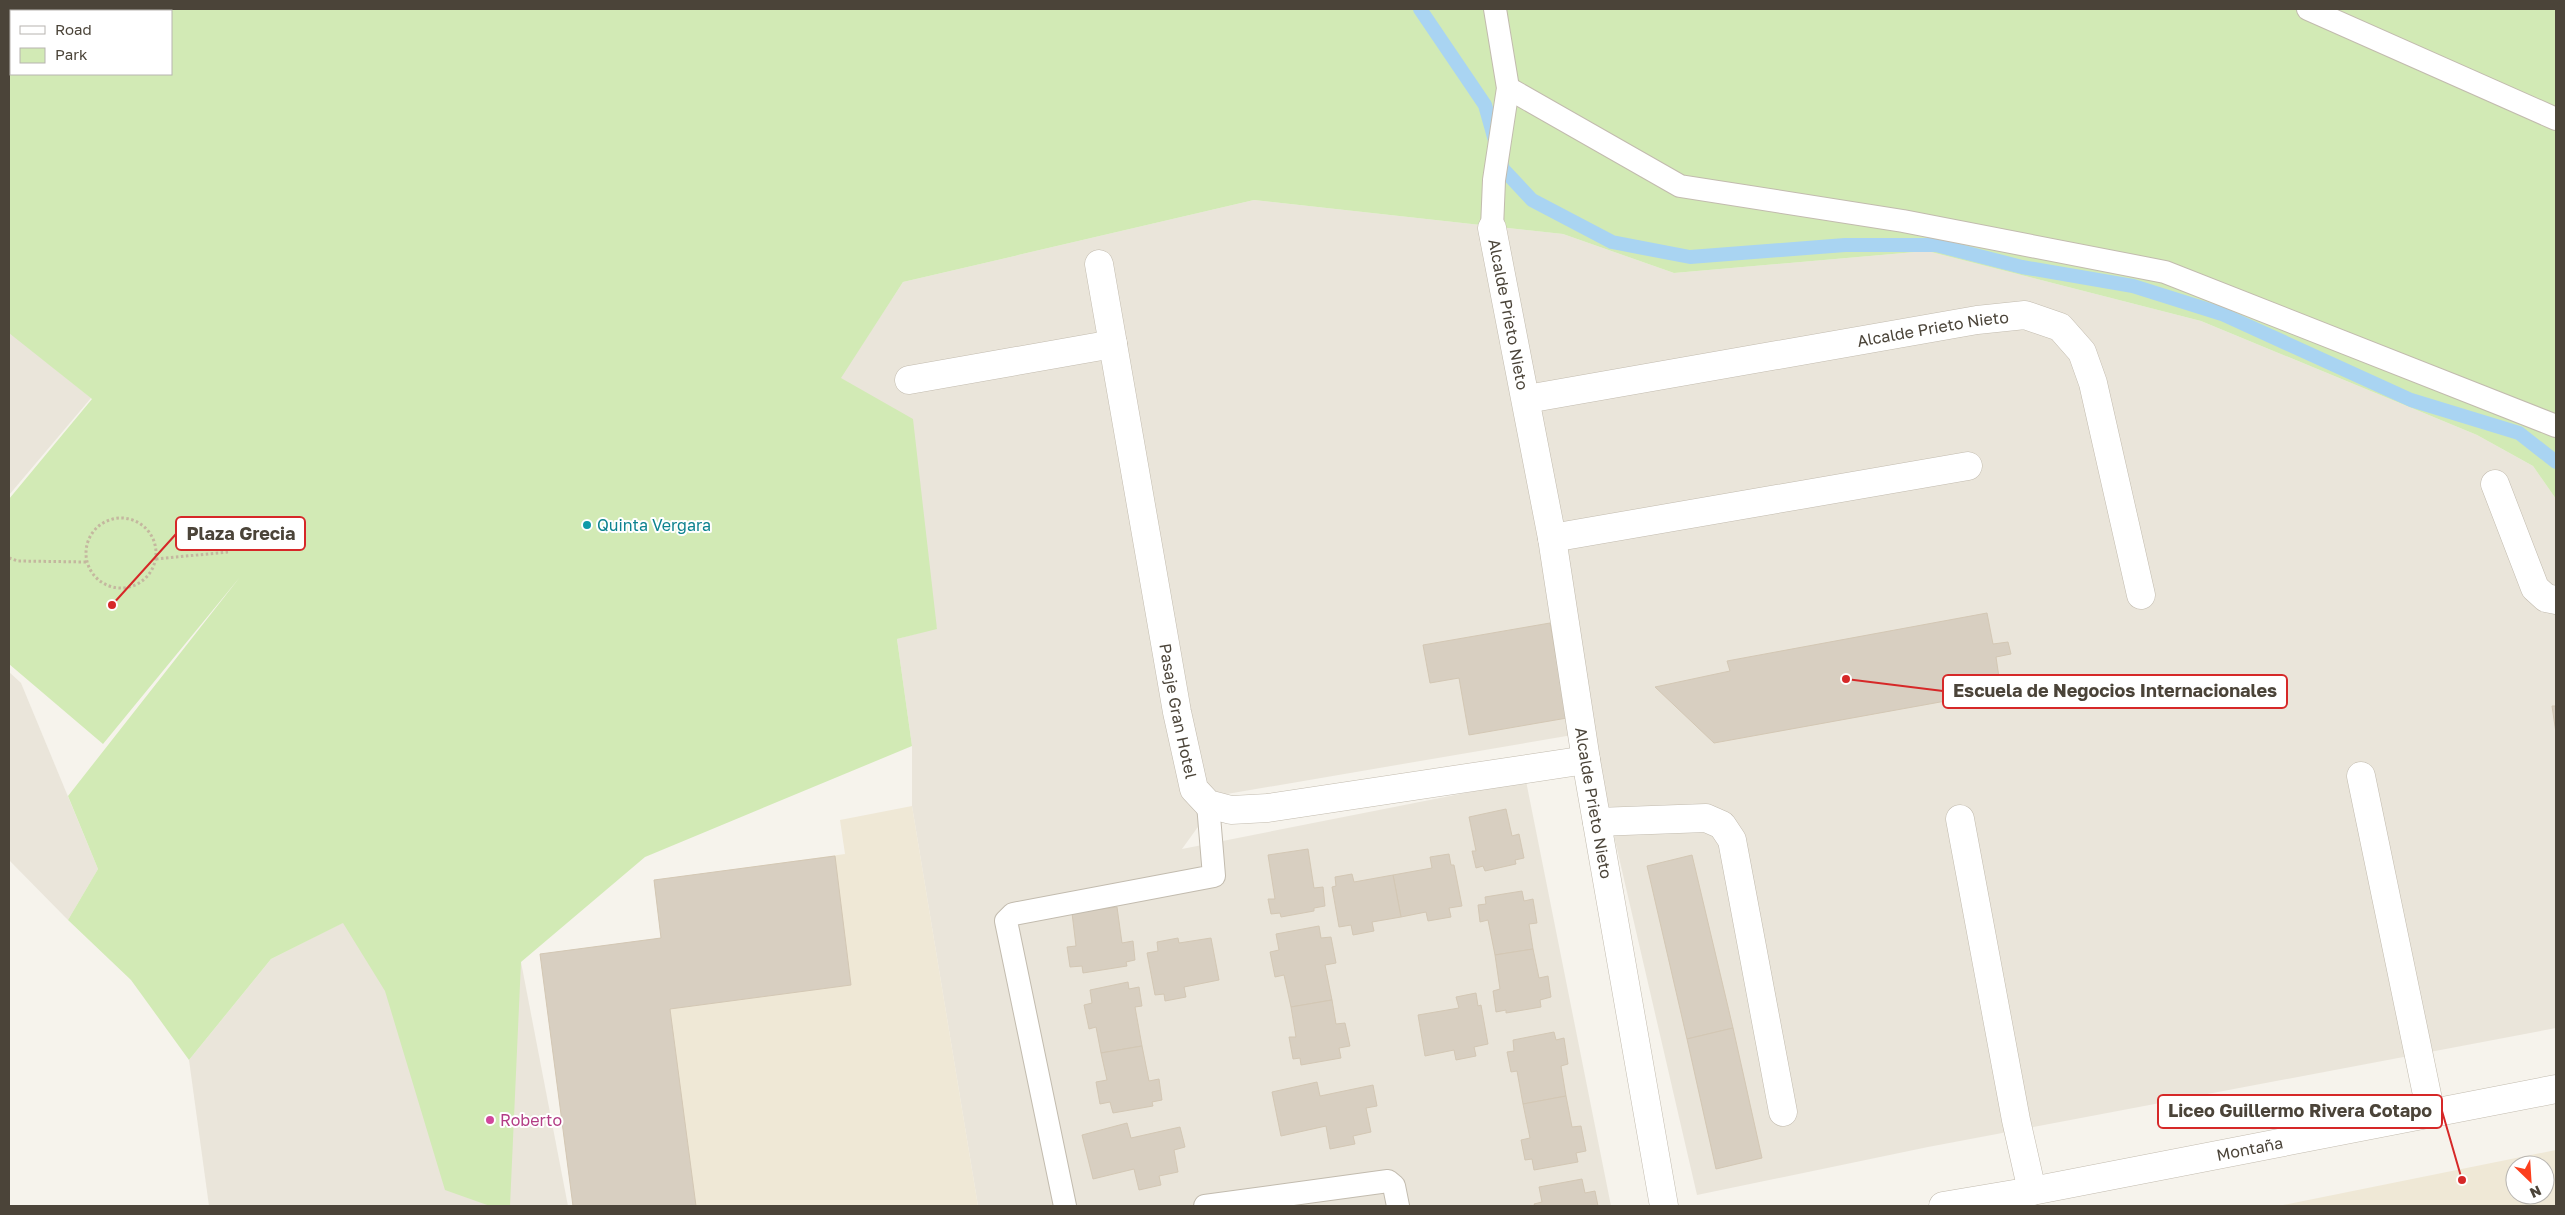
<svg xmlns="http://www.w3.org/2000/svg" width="2565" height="1215" font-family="'Golos Text',sans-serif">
<rect width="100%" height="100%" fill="#f6f3ec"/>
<!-- residential -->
<g fill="#eae5da">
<path d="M1254 200 1563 234 1674 273 1927 251 2201 321 2477 435 2533 466 2556 499V1028L1928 1147 1697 1195 1590 732 1221 795 1182 849 1526 781 1611 1206H978L912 806V746L897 639 937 628 840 378 903 282Z"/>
<path d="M9 332 91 398 9 495Z"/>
<path d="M9 672 21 683 98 869 68 920 9 860Z"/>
<path d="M382 903 521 962 568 1206H209L189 1060 271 959Z"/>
</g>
<!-- education -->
<g fill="#efe8d6" fill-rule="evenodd">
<path d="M912 806 978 1206H573L540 954 661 938 654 880 845 854 840 820Z"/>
<path d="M2556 1150V1206H2278ZM2515 1165H2545V1195H2515Z"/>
</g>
<!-- green -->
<path fill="#d2eab5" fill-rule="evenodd" d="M9 9H2556V499L2533 466 2477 435 2201 321 1927 251 1674 273 1563 234 1254 200 903 282 841 378 913 419 937 629 897 639 912 746 645 857 521 962 510 1206H490L445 1190 385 991 343 923 271 959 189 1060 131 980 68 920 98 869 68 796 240 577 103 744 9 664V499L92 399 9 333ZM11 11H171V74H11Z"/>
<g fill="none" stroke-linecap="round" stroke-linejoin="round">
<!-- stream -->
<path stroke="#a9d4f2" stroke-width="14" d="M1420 9 1485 105 1503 169 1532 200 1612 242 1690 257 1845 245H1936L2022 267 2133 286 2222 314 2411 400 2519 433 2556 462"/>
</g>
<!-- building -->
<g fill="#d8cfc1" stroke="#d3c7b4">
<path d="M1987 613 1993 644 2008 642 2011 654 1996 657 2001 691 1714 743 1655 687 1730 671 1727 661Z"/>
<path d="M1550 623 1567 718 1469 735 1459 678 1430 683 1423 645Z"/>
<path d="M2552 706H2556V733Z"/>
<path d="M1506 809 1512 836 1519 834 1524 858 1515 860 1516 864 1485 871 1483 866 1476 868 1472 851H1476L1469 817Z"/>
<path d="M1308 849 1314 888 1323 887 1325 906 1314 908V911L1281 917 1280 913 1271 914 1268 899H1275L1268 855Z"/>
<path d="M1449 854 1451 865H1454L1462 906 1449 908 1451 917 1428 921 1426 912 1401 917 1393 875 1432 868 1430 857Z"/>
<path d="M1692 855 1733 1028 1687 1039 1647 866Z"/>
<path d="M835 856 851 985 670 1009 696 1206H573L540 954 661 938 654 880Z"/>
<path d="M1352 874 1354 882 1393 875 1401 917 1372 922 1374 931 1353 935 1351 925 1339 927 1332 887 1336 886 1335 877Z"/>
<path d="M1522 891 1524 901 1533 899 1537 923 1529 924 1533 949 1495 955 1488 920 1480 922 1478 905 1486 904 1485 897Z"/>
<path d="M1117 907 1122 943 1133 941 1135 960 1126 962 1127 966 1083 973 1082 966 1070 967 1067 947 1076 946 1072 913Z"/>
<path d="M1319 926 1321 938 1331 937 1336 963 1325 965 1332 1000 1291 1007 1284 975 1275 977 1270 952 1279 950 1276 934Z"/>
<path d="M1178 938 1179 943 1211 938 1219 980 1184 987 1186 997 1165 1001 1164 994 1155 995 1147 953 1158 951 1157 942Z"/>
<path d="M1533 949 1539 978 1548 976 1551 997 1540 1000 1541 1007 1506 1013V1010L1496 1012 1493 991 1500 989 1495 955Z"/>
<path d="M1128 982 1129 989 1139 987 1142 1006 1135 1007 1142 1046 1101 1053 1096 1027 1089 1029 1084 1005 1092 1003 1090 990Z"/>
<path d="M1476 993 1478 1006 1481 1005 1488 1044 1474 1047 1476 1056 1456 1060 1454 1050 1425 1056 1418 1015 1459 1008 1456 997Z"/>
<path d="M1332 1000 1336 1024 1345 1023 1350 1046 1339 1048 1341 1058 1301 1065 1300 1058 1293 1059 1289 1037H1296L1291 1007Z"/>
<path d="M1733 1028 1762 1158 1716 1169 1687 1039Z"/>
<path d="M1554 1032 1556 1040 1564 1038 1568 1064 1561 1066 1566 1096 1523 1104 1517 1071 1511 1072 1507 1052 1514 1051 1513 1040Z"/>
<path d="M1142 1046 1149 1081 1159 1079 1162 1100 1152 1102 1153 1106 1113 1113 1110 1102 1100 1104 1096 1082 1107 1080 1101 1053Z"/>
<path d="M1317 1082 1320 1096 1373 1085 1377 1106 1366 1108 1371 1132 1353 1136 1355 1144 1330 1149 1326 1126 1281 1136 1272 1092Z"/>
<path d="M1566 1096 1572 1127 1581 1126 1586 1151 1576 1153 1578 1162 1534 1170 1532 1159 1525 1160 1521 1140 1530 1138 1523 1104Z"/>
<path d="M1127 1123 1131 1138 1180 1127 1185 1147 1174 1150 1178 1172 1159 1176 1161 1185 1139 1190 1134 1169 1093 1179 1082 1135Z"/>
<path d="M1582 1179 1585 1193 1595 1191 1598 1206H1535L1534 1204 1542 1202 1539 1187Z"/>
</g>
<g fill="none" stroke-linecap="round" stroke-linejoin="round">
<defs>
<g id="service">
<path d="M2308 9 2556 119"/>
<path d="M1508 88 1680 186 1903 221 2165 272 2556 426"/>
<path d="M1492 228 1494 180 1508 88 1495 9"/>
<path d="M1065 1206 1006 921 1013 914 1214 876 1208 804"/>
<path d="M1205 1206 1388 1181 1394 1186 1398 1206"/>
</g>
<g id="minor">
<path id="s1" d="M1492 228 1552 538 1586 760 1664 1206"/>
<path id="s2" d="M1099 264 1177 712 1194 789 1208 804 1231 810 1268 808 1586 760"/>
<path d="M909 380 1113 344"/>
<path id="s3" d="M1527 399 1977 320 2025 315 2060 327 2082 352 2093 383 2141 595"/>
<path d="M2495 484 2535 588 2546 598 2556 600"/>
<path d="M1552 538 1968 466"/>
<path d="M2361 776 2431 1114"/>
<path d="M1960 819 2016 1120 2032 1191"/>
<path d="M1597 822 1706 818 1722 825 1732 840 1783 1112"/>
<path id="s4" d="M1943 1206 2032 1191 2556 1089"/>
</g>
</defs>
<!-- service casing -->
<use href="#service" stroke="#c2bbae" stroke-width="24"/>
<!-- minor casing -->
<use href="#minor" stroke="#c2bbae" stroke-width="29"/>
<!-- path -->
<g stroke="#c4b79f" stroke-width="3" stroke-dasharray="2.5 2.5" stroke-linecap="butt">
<circle cx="121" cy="553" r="35"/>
<path d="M9 558 18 561 87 562"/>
<path d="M156 559 228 552"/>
</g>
<!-- service -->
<use href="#service" stroke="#fff" stroke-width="22"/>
<!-- minor -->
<use href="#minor" stroke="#fff" stroke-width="28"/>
</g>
<!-- markers -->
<circle fill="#0f9aa8" stroke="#fff" stroke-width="2" cx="587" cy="525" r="5"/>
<circle fill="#d1479c" stroke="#fff" stroke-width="2" cx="490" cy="1120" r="5"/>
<g text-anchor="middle" stroke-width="4" stroke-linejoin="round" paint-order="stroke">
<!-- street labels -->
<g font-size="16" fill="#4b4439" stroke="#fff">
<text dy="6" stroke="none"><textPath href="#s1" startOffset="88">Alcalde Prieto Nieto</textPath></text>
<text dy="6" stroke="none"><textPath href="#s3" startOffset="412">Alcalde Prieto Nieto</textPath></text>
<text dy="6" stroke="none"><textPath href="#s2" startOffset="454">Pasaje Gran Hotel</textPath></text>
<text dy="6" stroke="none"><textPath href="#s1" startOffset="584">Alcalde Prieto Nieto</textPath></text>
<text dy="6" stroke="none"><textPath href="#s4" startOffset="312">Montaña</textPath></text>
</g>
<!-- culture labels -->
<g font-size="16" fill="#0d838f" stroke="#fff" text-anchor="start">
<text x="597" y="531">Quinta Vergara</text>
</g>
<!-- hotel labels -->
<g font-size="16" fill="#b23c85" stroke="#fff" text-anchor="start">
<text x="500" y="1126">Roberto</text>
</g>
</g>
<!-- callouts -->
<path fill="none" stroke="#d62828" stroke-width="2" d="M112 605L176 534M1846 679L1943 691M2462 1180L2442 1111"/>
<g fill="#d62828" stroke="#fff" stroke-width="2">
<circle cx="112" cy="605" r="5"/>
<circle cx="1846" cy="679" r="5"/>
<circle cx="2462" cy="1180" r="5"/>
</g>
<g fill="#fff" stroke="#d62828" stroke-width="2">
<rect x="176" y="517" width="129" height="33" rx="5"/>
<rect x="1943" y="675" width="344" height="33" rx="5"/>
<rect x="2158" y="1095" width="284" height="33" rx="5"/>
</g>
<g font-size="18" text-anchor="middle" font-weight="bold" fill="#4b4439">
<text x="241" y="540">Plaza Grecia</text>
<text x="2115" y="697">Escuela de Negocios Internacionales</text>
<text x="2300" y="1117">Liceo Guillermo Rivera Cotapo</text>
</g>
<!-- border -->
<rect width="2565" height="1215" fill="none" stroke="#4b4439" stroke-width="20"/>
<!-- legend -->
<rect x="10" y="10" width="162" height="65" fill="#ffffff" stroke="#b7b4b0"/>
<rect x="20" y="26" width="25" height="8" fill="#ffffff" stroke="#b7b4b0"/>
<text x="55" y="35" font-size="15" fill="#4b4439">Road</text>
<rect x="20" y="48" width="25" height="15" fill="#d2eab5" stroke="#b7b4b0"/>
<text x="55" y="60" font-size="15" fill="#4b4439">Park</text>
<!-- north arrow -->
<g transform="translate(2530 1180) rotate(155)"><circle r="24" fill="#ffffff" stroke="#b7b4b0"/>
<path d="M0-4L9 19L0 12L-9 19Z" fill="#fc3f1d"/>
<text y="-8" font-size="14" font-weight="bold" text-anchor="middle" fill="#4b4439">N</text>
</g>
</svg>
